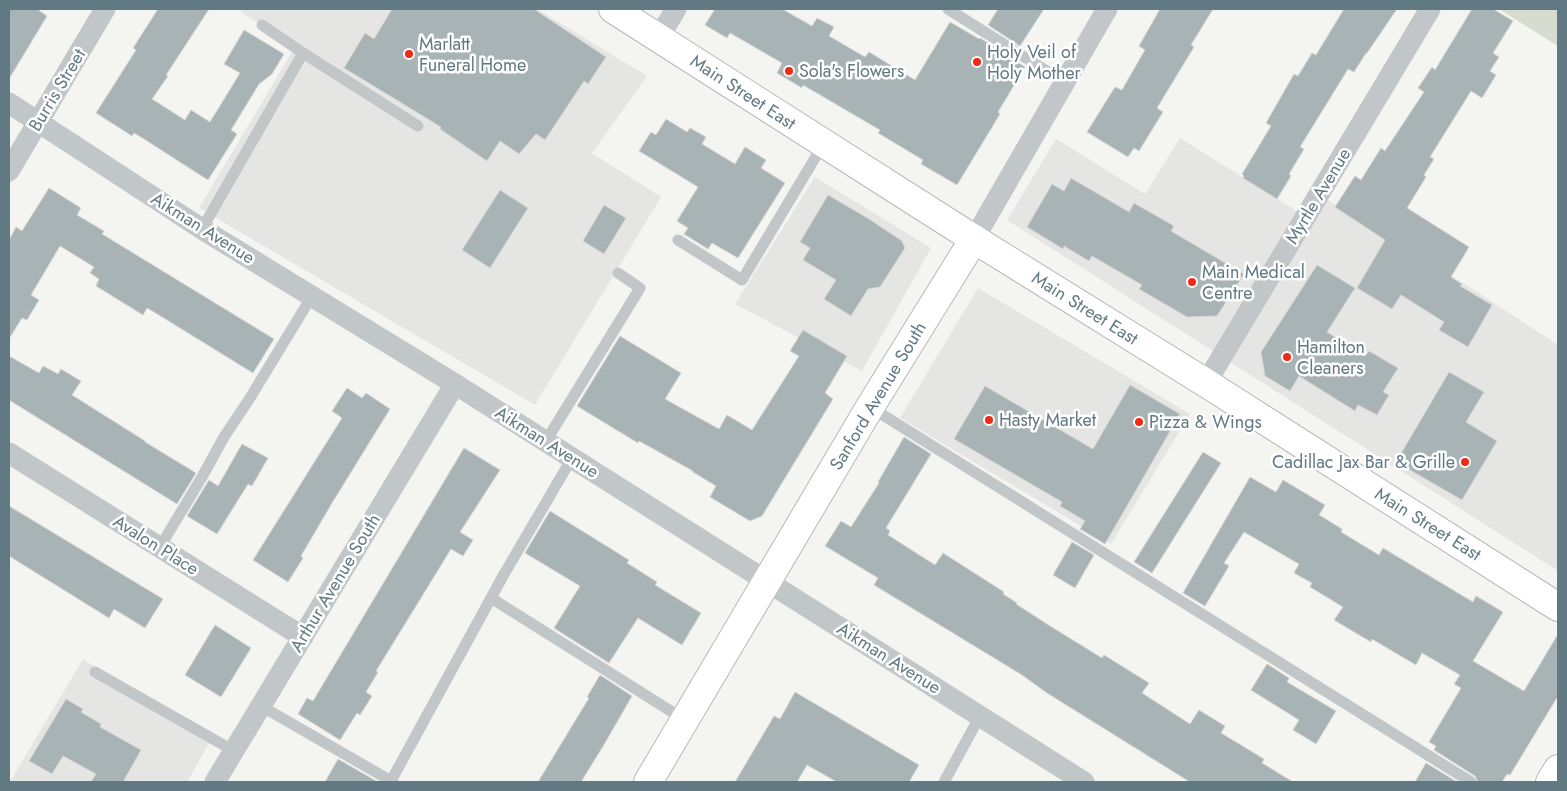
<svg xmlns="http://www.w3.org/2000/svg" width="1567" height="791" font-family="Jost,sans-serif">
<rect width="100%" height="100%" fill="#f4f4f0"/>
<!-- built -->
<g fill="#e5e5e3">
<path d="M243 9H537L647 76 592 153 661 197 535 405 199 208 295 47 241 12Z"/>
<path d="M1180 138 1311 220 1325 198 1468 286 1558 345V571L1007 220 1056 139 1145 194Z"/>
<path d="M815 177 931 248 862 371 735 304Z"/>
<path d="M978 288 1190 414 1111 544 900 418Z"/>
<path d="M83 659 210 742 187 782H10Z"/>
</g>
<!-- green -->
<path fill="#d6dcd0" d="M1499 9H1558V46Z"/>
<!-- building -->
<g fill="#a8b3b5" stroke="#d5d5d3">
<path d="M9 9H37L47 16 9 79Z"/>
<path d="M158 9H209L166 75 168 76 152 99 185 120 191 110 210 122 240 73 224 64 244 30 284 54 272 74 259 84 231 130 237 134 208 180 144 139 134 133 132 136 96 113 136 50 133 48Z"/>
<path d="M392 9H534L606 57 588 84 584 81 545 140 536 134 519 154 500 141 487 161 440 129 441 127 344 68 365 33 374 39Z"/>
<path d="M715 9H782L812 26 817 18 834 27 829 36 865 57 869 52 915 80 950 22 979 39 980 38 1025 67 998 112 1000 114 957 185 921 164 923 160 878 133 880 130 803 85 802 88 777 73 782 63 730 33 727 38 705 25Z"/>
<path d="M998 9H1044L1020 46 988 25Z"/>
<path d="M1160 9H1213L1191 45 1194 47 1157 108 1163 112 1139 151 1134 148 1128 157 1087 132 1115 87 1122 90 1145 50 1139 46Z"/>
<path d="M1344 9H1397L1367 53H1366L1354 72 1348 69 1300 147 1304 149 1289 174 1291 176 1277 199 1243 178 1244 176 1242 174 1271 126 1266 123 1294 74 1298 76 1312 53 1316 55Z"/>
<path d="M1472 9H1493L1513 21 1493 53 1499 57 1490 71 1496 75 1482 98 1471 91 1430 157 1434 159 1424 175 1426 177 1407 208 1469 247 1451 277 1462 284 1460 286 1492 305 1468 347 1439 330 1444 322 1401 295 1392 309 1357 288 1385 240 1335 207 1355 176 1361 180 1381 148 1385 151 1424 92 1418 88 1432 67 1435 70Z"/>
<path d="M666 119 687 132 690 128 706 137 702 144 735 164 745 147 766 160 761 168 785 183 738 258 712 243 708 249 684 234 688 228 677 221 698 187 639 151 651 132 656 135Z"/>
<path d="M1071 178 1129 212 1134 203 1174 226 1171 231 1244 274 1217 316 1187 317 1139 289 1142 285 1092 256 1089 261 1064 246 1063 249 1027 227 1052 184 1064 191Z"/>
<path d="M49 188 81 208 77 215 104 231 102 234 274 339 253 373 154 312 147 308 143 315 96 286 99 279 90 273 94 267 60 246 31 295 39 300 27 320 22 318 9 339V240L16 227 22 231Z"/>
<path d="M500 190 528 208 490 268 462 250Z"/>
<path d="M828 195 869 219 902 241 905 248 880 287 868 289 851 316 824 299 836 280 803 260 810 248 800 242Z"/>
<path d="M604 205 626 218 604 254 583 241Z"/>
<path d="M1317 265 1355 288 1327 332 1365 356 1369 351 1398 368 1383 392 1389 395 1377 415 1358 405 1355 411 1299 376 1290 391 1265 376 1261 352Z"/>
<path d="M803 330 847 356 825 393 833 399 762 516 750 521 710 497 716 486 693 472V471L639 441 638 443 577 406 620 336 681 373 665 399 719 429 727 415 752 430 799 356 790 351Z"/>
<path d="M9 356 39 373 43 366 58 374 61 369 81 381 72 395 145 441V442L196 473 177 504 9 400Z"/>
<path d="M1449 372 1484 392 1466 422 1497 441 1462 500 1396 462Z"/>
<path d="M1130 385 1180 414 1105 544 1080 529 1085 521 1060 506 1062 502 954 439 985 386 1093 449Z"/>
<path d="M347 388 362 398 366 393 390 409 332 503 301 556 303 558 288 582 253 560 342 418 332 411Z"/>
<path d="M904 437 931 454 886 528 890 531 888 535 935 565 943 553 1004 592 1003 594 1017 603 1016 604 1050 626 1102 658 1104 655 1149 683 1142 693 1190 724 1199 710 1225 726 1221 733 1264 759 1262 763 1293 782H1190L1047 693 1022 675 874 585 878 578 825 546 841 521 851 527 879 483 878 482Z"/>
<path d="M242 444 268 458 252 486 248 484 217 534 187 516 209 480 218 486Z"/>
<path d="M464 448 500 470 460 532 473 540 463 556 451 549 376 671 378 672 366 692 372 696 360 715 357 713 340 740 298 714 307 698 313 701Z"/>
<path d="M1203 452 1221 463 1152 573 1134 562Z"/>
<path d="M1250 477 1276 492 1283 480 1325 505 1319 515 1342 529 1341 532 1379 555 1383 548 1473 602 1476 596 1503 612 1473 661 1524 691 1558 634V696L1510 775 1507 774 1502 782H1478L1475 776 1434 750 1436 746 1429 742 1461 688 1454 684 1460 675 1422 653 1416 665 1372 639 1371 642 1334 620 1343 607 1310 587 1312 583 1294 573 1299 564 1244 532 1224 563 1229 566 1205 606 1183 593Z"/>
<path d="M9 506 163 599 145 628 114 609 109 618 9 556Z"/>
<path d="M550 511 629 560 627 563 657 582 655 585 701 613 682 645 638 618 609 663 554 628 580 586 525 553Z"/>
<path d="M1072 542 1094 555 1075 588 1053 575Z"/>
<path d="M215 625 251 648 221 697 185 675Z"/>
<path d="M1267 664 1289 678 1287 682 1336 711 1316 744 1293 730 1299 720 1251 690Z"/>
<path d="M600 675 632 696 605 743 581 782H538L589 698 587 697Z"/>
<path d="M795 692 919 765 909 782H837L807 765 797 782H735L774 716 780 719Z"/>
<path d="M66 699 83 709 81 712 101 724 100 727 141 750 123 782H91L96 774 63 756 52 774 29 761Z"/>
<path d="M338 759 378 782H325Z"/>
<path d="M1426 763 1457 782H1415Z"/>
</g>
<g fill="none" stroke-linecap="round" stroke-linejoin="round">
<defs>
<g id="secondary">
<path d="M648 782 870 407 974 239"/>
<path d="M1550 782 1558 769"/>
</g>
<path id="primary" d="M613 9 974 239 1206 383 1558 607"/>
</defs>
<!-- secondary casing -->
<use href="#secondary" stroke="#b3babd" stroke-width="30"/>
<!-- primary casing -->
<use href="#primary" stroke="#b2b8ba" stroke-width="30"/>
<!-- lane -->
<g stroke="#c1c6c8" stroke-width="11">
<path d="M948 9 1064 82"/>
<path d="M262 25 303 53"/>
<path d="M202 229 303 53 418 126"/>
<path d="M678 240 742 280 824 143"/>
<path d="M870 407 1471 782"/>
<path d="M546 441 640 288 618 273"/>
<path d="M160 547 202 477 224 437 250 398 312 296"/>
<path d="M491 598 685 720"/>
<path d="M95 672 234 751"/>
<path d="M261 706 393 782"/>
<path d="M391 781 503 576 572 458"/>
<path d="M944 782 980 716"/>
</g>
<!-- street -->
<g stroke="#c1c6c8" stroke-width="21">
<path d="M659 37 676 9"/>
<path d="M9 103 202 229 455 384 1084 782"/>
<path d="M9 171 105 9"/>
<path d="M974 239 1107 9"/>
<path d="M1206 383 1430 9"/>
<path d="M9 453 303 637"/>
<path d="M215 782 455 384"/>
</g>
<!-- secondary -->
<use href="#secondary" stroke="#fff" stroke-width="28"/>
<!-- primary -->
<use href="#primary" stroke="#fff" stroke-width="28"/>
</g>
<!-- markers -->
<g fill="#ef2a15" stroke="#fff" stroke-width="2">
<circle cx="409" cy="54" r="5"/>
<circle cx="977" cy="62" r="5"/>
<circle cx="789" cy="71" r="5"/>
<circle cx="1192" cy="282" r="5"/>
<circle cx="1287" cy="357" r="5"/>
<circle cx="989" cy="420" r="5"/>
<circle cx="1139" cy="422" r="5"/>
<circle cx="1465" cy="462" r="5"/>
</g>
<g text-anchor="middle" stroke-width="5" stroke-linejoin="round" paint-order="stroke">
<!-- poi labels -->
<g font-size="18" fill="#617983" stroke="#fff" text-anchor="start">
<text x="419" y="50">Marlatt<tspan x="419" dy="21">Funeral Home</tspan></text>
<text x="987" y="58">Holy Veil of<tspan x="987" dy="21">Holy Mother</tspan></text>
<text x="799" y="77">Sola's Flowers</text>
<text x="1202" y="278">Main Medical<tspan x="1202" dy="21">Centre</tspan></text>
<text x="1297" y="353">Hamilton<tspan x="1297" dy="21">Cleaners</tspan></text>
<text x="999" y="426">Hasty Market</text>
<text x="1149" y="428">Pizza &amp; Wings</text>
<text x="1455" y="468" text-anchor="end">Cadillac Jax Bar &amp; Grille</text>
</g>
<!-- street labels -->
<g font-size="18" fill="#617983" stroke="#fff">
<text transform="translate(57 90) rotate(-59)" y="6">Burris Street</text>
<text transform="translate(743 92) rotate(33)" y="6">Main Street East</text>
<text transform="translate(1318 196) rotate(-59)" y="6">Myrtle Avenue</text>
<text transform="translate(203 228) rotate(32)" y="6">Aikman Avenue</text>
<text transform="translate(1085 308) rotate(32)" y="6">Main Street East</text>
<text transform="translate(878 396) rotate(-59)" y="6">Sanford Avenue South</text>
<text transform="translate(547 442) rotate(32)" y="6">Aikman Avenue</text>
<text transform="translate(1428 524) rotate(32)" y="6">Main Street East</text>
<text transform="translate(156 545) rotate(32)" y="6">Avalon Place</text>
<text transform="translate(335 583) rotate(-59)" y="6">Arthur Avenue South</text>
<text transform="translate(889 658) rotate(32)" y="6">Aikman Avenue</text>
</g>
</g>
<!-- border -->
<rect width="1567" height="791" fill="none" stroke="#617983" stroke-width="20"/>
</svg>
